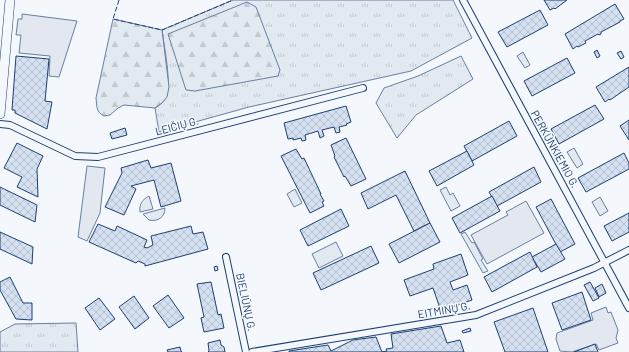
<svg xmlns="http://www.w3.org/2000/svg" width="629" height="352" font-family="Barlow,sans-serif">
<defs>
<pattern id="grass-tufts" width="24" height="20" patternUnits="userSpaceOnUse"><rect width="24" height="20" fill="#e3e9f0"/><path d="M3 7l-1-3M5 7V3M7 7l1-3M15 17l-1-3M17 17v-4M19 17l1-3" fill="none" stroke="#c2c9d1"/></pattern>
<pattern id="forest-firs" width="22" height="20" patternUnits="userSpaceOnUse"><rect width="22" height="20" fill="#e3e9f0"/><path d="M5 1l3.5 6h-7zM16 11l3.5 6h-7z" fill="#c2c9d1"/></pattern>
<pattern id="building-cross-hatch" width="8" height="8" patternUnits="userSpaceOnUse"><rect width="8" height="8" fill="#d5e0f0"/><path d="M0 0l8 8M0 8l8-8" fill="none" stroke="#b6c1d1"/></pattern>
</defs>
<rect width="100%" height="100%" fill="#f4f7fb"/>
<!-- grass -->
<g fill="url(#grass-tufts)" stroke="#687fa3">
<path d="M233 0H453L472 38 411 71 249 107 159 132 155 108C160 105 164 102 166 97 172 84 164 46 162 30Z"/>
<path d="M461 56 473 79 416 115 397 138 376 103 384 88 418 76Z"/>
<path d="M76 323 78 352H0V332L15 324Z"/>
</g>
<!-- forest -->
<g fill="url(#forest-firs)" stroke="#687fa3">
<path d="M247 2 256 7 280 70 278 76 195 91 186 90 168 34Z"/>
<path d="M113 19 162 30 169 87 167 97 162 103 155 108 124 105 118 108 110 115 104 116C96 112 97 107 96 98Z"/>
</g>
<!-- green -->
<g fill="#e3e9f0" stroke="#687fa3">
<path d="M523 52 530 65 525 68 517 56Z"/>
<path d="M574 148 583 164 577 168 567 152Z"/>
<path d="M446 187 450 195 453 193 460 206 451 211 440 190Z"/>
<path d="M295 189 302 203 294 207 287 194Z"/>
<path d="M149 196 153 209 140 212C139 204 142 200 149 196Z"/>
<path d="M600 197 608 211 600 216 592 202Z"/>
<path d="M165 208C165 217 158 222 149 220L143 214Z"/>
<path d="M465 232 472 243 474 242 483 259 481 260 488 271 483 273 461 234Z"/>
<path d="M336 242 343 256 319 268 312 254Z"/>
</g>
<!-- parking -->
<g fill="#e3e8f0" stroke="#687fa3">
<path d="M22 14 77 21 59 77 49 76 50 56 19 53 21 35H16L18 19H22Z"/>
<path d="M87 166 105 168 100 213 87 241 78 237Z"/>
<path d="M526 201 544 233 487 264 471 235 508 215 506 212Z"/>
<path d="M606 307 608 313 611 312 618 330 616 338 618 343 599 350 596 344 572 352 560 351 556 339 557 333 593 320 591 313Z"/>
</g>
<!-- building -->
<g fill="url(#building-cross-hatch)" stroke="#1d3f73">
<path d="M544 0H567L555 9 554 8 550 10Z"/>
<path d="M615 4 624 19 620 21V22L601 32V34L599 35 598 34 585 41 586 43 578 47 577 46 573 49 565 34Z"/>
<path d="M540 10 548 25 507 47 498 32Z"/>
<path d="M597 50 600 56 597 58 594 52Z"/>
<path d="M621 51 624 57 621 59 617 53Z"/>
<path d="M16 56 49 59 45 101 52 102 47 129 15 113V110H12Z"/>
<path d="M567 58 575 73 532 96 524 81Z"/>
<path d="M629 67V87L610 100 609 99 605 102 596 87Z"/>
<path d="M595 105 604 119 559 144 551 129Z"/>
<path d="M346 106 351 122 346 124 347 125 339 127 340 132 336 133 334 127 322 130 324 136 320 138 318 131 305 135 306 140 302 141 301 138 293 140V138L288 139 284 123Z"/>
<path d="M629 120V140L620 126Z"/>
<path d="M509 121 517 136 472 161 464 146Z"/>
<path d="M125 128 127 135 112 139 110 133Z"/>
<path d="M346 138 366 179 351 186 345 176 344 177 334 157 335 156 331 145Z"/>
<path d="M17 143 43 156 37 169 38 197 17 187 22 177 4 168Z"/>
<path d="M296 149 302 159 304 158 321 194H320L324 201 322 202 324 206 310 213 281 156Z"/>
<path d="M467 151 474 165 437 186 429 171Z"/>
<path d="M624 153 629 163V169L586 192 578 178Z"/>
<path d="M148 160 151 168 171 163 181 201 161 207 154 180 131 186 136 189 124 215 105 207 122 173 121 168Z"/>
<path d="M534 167 541 182 497 206 489 192Z"/>
<path d="M405 171 430 223 414 231 396 195 368 209 361 193Z"/>
<path d="M0 187 37 205 35 222 0 205Z"/>
<path d="M492 196 500 211 460 233 452 218Z"/>
<path d="M551 199 575 244 560 252 536 207Z"/>
<path d="M341 209 349 226 308 246 300 230Z"/>
<path d="M629 213V232L612 241 604 226Z"/>
<path d="M430 223 440 242 399 263 389 244Z"/>
<path d="M98 224 115 231 117 226 147 240 144 247 147 248 153 245 151 236 191 226 193 234 203 232 208 249 145 266V264L138 261 136 263 89 242Z"/>
<path d="M0 232 33 247 32 264 0 249Z"/>
<path d="M556 244 565 259 541 272 532 257Z"/>
<path d="M371 246 379 263 321 290 313 273Z"/>
<path d="M530 252 537 267 492 292 484 277Z"/>
<path d="M461 254 468 275 450 282 453 290 467 285 472 300 441 311 433 288 410 296 404 280 434 269 433 264Z"/>
<path d="M217 266 218 270 215 271 214 267Z"/>
<path d="M10 277 23 303H32V320L16 319 0 290V282Z"/>
<path d="M211 282 218 315 221 314 224 328 204 332 201 318 204 317 197 284Z"/>
<path d="M590 282 599 298 593 301 584 285Z"/>
<path d="M602 284 606 293 599 297 595 288Z"/>
<path d="M582 292 591 320 562 330 552 303Z"/>
<path d="M168 295 184 318 169 328 153 306Z"/>
<path d="M134 296 149 318 135 329 119 307Z"/>
<path d="M99 298 115 319 100 330 85 308Z"/>
<path d="M533 308 548 352H505L494 322Z"/>
<path d="M441 326 447 343 460 340 464 352H382L387 351 386 349 393 348 391 334Z"/>
<path d="M470 328 471 331 463 333 462 331Z"/>
<path d="M376 337 382 352H289V351L328 345 331 351 353 340Z"/>
<path d="M220 340 221 345 224 347 225 352H208L209 351 208 343Z"/>
<path d="M595 344 598 352H574Z"/>
<path d="M180 347 181 351 182 352H168L167 350Z"/>
</g>
<g fill="none" stroke-linecap="round" stroke-linejoin="round">
<defs>
<g id="street">
<path d="M463 0 629 308"/>
<path d="M0 124 10 125 75 156 98 157 363 88"/>
<path d="M226 257 246 352"/>
<path d="M252 352 476 315 594 268 629 250"/>
</g>
<path id="secondary" d="M0 114 10 0"/>
</defs>
<!-- street casing -->
<use href="#street" stroke="#1d3f73" stroke-width="8"/>
<!-- secondary casing -->
<use href="#secondary" stroke="#1d3f73" stroke-width="10"/>
<!-- street -->
<use href="#street" stroke="#f4f7fb" stroke-width="6"/>
<!-- secondary -->
<use href="#secondary" stroke="#f4f7fb" stroke-width="9"/>
<!-- fence -->
<path stroke="#1d3f73" stroke-width="1" stroke-dasharray="5 2" stroke-linecap="butt" d="M119 0 113 19 162 30 233 0"/>
</g>
<g text-anchor="middle" stroke-width="3" stroke-linejoin="round" paint-order="stroke">
<!-- street labels -->
<g font-size="11" fill="#1d3f73" stroke="#f4f7fb">
<text transform="translate(177 126) rotate(-15)" y="4">LEIČIŲ G.</text>
<text transform="translate(555 149) rotate(61)" y="4">PERKŪNKIEMIO G.</text>
<text transform="translate(246 302) rotate(78)" y="4">BIELIŪNŲ G.</text>
<text transform="translate(444 310) rotate(-10)" y="4">EITMINŲ G.</text>
</g>
</g>
</svg>
